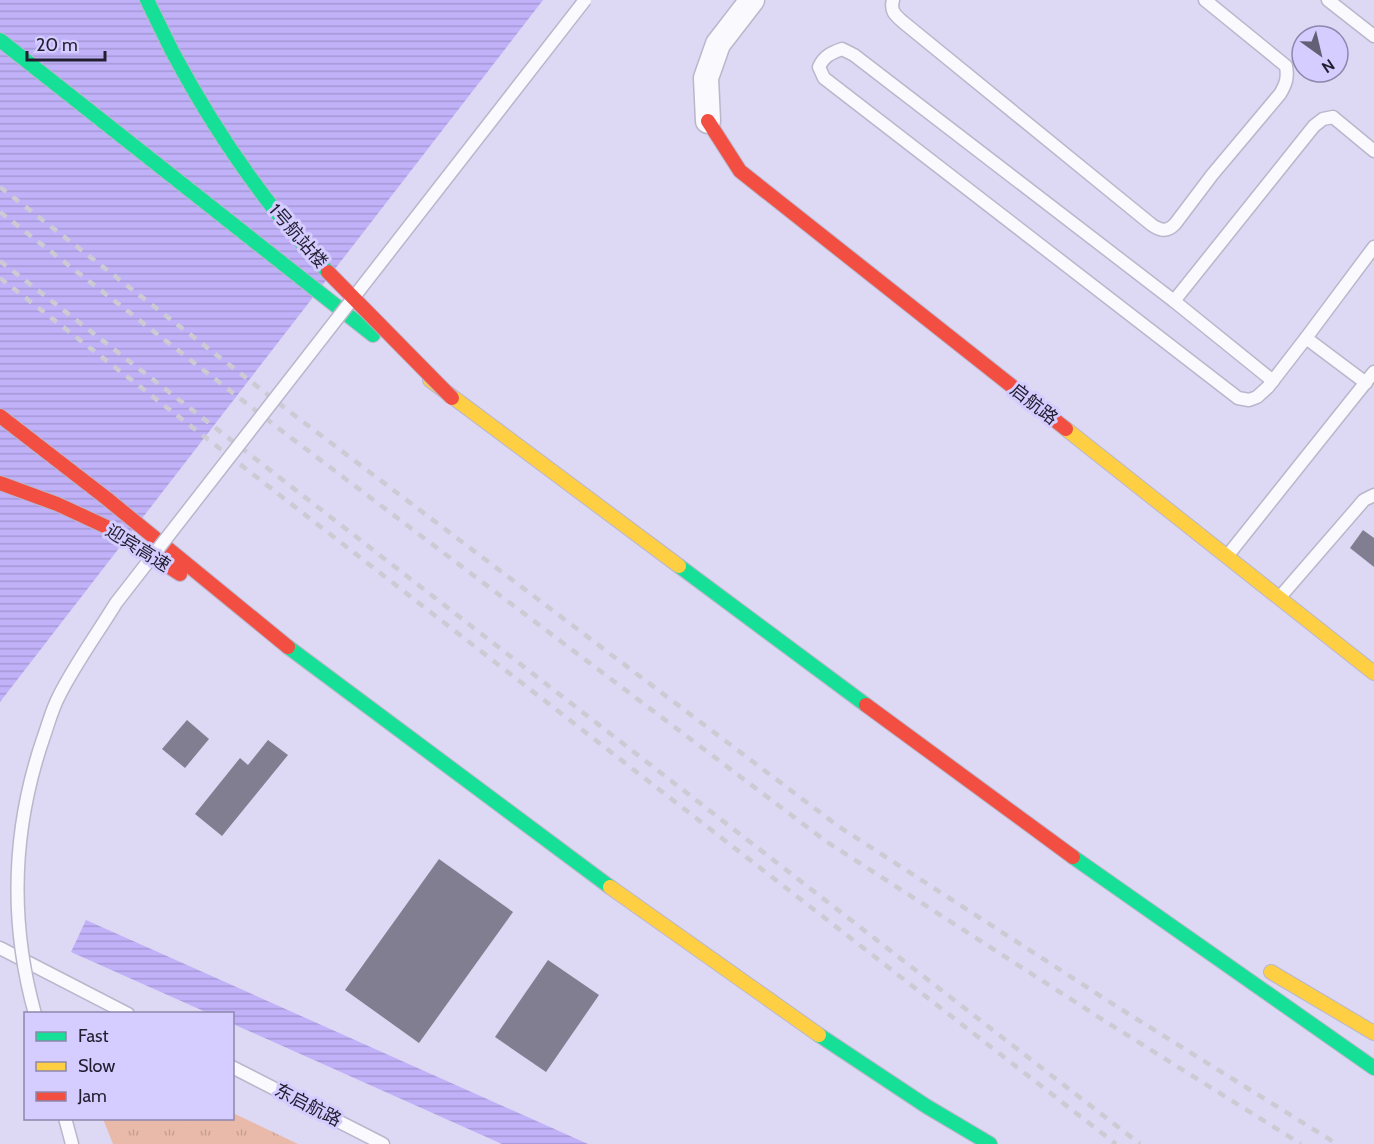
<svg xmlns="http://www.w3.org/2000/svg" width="1374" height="1144" font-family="Cabin,'Noto Sans SC',sans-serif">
<defs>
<pattern id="park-tufts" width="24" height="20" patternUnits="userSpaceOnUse" patternTransform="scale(1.5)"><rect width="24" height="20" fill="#e9baa9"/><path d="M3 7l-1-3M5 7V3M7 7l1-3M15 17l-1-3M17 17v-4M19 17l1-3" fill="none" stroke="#c89f92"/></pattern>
<pattern id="water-rules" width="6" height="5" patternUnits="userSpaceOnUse" patternTransform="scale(1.5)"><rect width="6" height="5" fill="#c1b1f9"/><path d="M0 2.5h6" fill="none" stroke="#a698d6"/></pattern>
</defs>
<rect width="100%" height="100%" fill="#ddd8f3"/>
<!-- park -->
<path fill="url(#park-tufts)" d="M233 1113 298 1144H113L103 1119 232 1118Z"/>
<!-- water -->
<g fill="url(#water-rules)">
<path d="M0 0H543L0 702Z"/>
<path d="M86 920 588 1144H502L233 1024 232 1014 208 1013 71 952Z"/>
</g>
<!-- building -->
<g fill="#827e92">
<path d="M1363 530 1374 538V567L1350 548Z"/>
<path d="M187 720 209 739 185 768 162 749Z"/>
<path d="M268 740 288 755 222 836 195 814 240 758 248 765Z"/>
<path d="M439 859 513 912 419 1043 345 990Z"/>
<path d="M548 960 599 995 546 1072 495 1037Z"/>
</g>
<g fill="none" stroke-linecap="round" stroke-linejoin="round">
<defs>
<g id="lane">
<path d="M893 0C890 11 895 15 903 22L1152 225C1161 231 1167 232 1175 224L1212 175 1280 94C1286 84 1288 78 1286 66L1205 0"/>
<path d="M1328 0 1374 36"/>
<path d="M1174 301 854 55 842 49C831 53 824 56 819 67L824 78 1238 398 1249 400 1257 397 1268 387 1306 338 1374 247"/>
<path d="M1306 338 1366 383"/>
<path d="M1273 381 1174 301 1314 126 1323 119 1333 117 1374 151"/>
<path d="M1228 555 1374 372"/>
<path d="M1280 597 1364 500 1374 495"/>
<path d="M0 948 128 1014"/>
<path d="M232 1067 383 1144"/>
<path d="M65 1118 72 1144"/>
</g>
<path id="street" d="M708 121 706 78 718 44 752 0"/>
<g id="fast">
<path d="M147 0 172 51"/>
<path d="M0 40 373 335"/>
<path d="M679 566 866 705"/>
<path d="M288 647 610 887"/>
<path d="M1073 857 1374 1068"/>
<path d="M819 1035 926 1106 990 1144"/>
</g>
<g id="slow">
<path d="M430 380 679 566"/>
<path d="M1066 429 1374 673"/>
<path d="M610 887 819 1035"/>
<path d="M1271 972 1374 1033"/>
</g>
<g id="jam">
<path d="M708 121 740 171 1066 429"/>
<path d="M0 416 106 498 288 647"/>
<path d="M0 483 57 504 111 529 180 574"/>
<path d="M866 705 1073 857"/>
</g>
</defs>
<!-- lane casing -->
<use href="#lane" stroke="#bab6cb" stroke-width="15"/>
<!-- street casing -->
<use href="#street" stroke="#bab6cb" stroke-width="27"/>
<!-- fast casing -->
<use href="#fast" stroke="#bab6cb" stroke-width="16"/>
<!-- slow casing -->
<use href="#slow" stroke="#bab6cb" stroke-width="16"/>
<!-- jam casing -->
<use href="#jam" stroke="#bab6cb" stroke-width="16"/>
<!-- lane -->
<use href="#lane" stroke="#faf9fd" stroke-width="12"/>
<!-- street -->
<use href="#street" stroke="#faf9fd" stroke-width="24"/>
<!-- fast -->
<use href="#fast" stroke="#16e098" stroke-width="14"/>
<!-- slow -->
<use href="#slow" stroke="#ffcf43" stroke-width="14"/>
<!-- jam -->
<use href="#jam" stroke="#f24e42" stroke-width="14"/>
<!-- rail -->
<g stroke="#cccad3" stroke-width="4.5" stroke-dasharray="8 8" stroke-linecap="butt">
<path d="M0 187 294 415 838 826 1119 1008 1337 1144"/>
<path d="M0 212 282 431 827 842 1111 1025 1301 1144"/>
<path d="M0 261 1140 1144"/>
<path d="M0 278 1116 1144"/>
</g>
<defs>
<path id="lane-bridge" d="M35 1014C9 921 12 830 43 739 48 725 52 709 59 696 75 664 97 634 116 603L585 0"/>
<path id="fast-bridge" d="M172 51C215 132 265 205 328 272"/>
<path id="jam-bridge" d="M328 272 452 398"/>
</defs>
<!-- lane-bridge casing -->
<use href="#lane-bridge" stroke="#bab6cb" stroke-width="15" stroke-linecap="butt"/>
<!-- fast-bridge casing -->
<use href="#fast-bridge" stroke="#bab6cb" stroke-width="16" stroke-linecap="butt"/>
<!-- jam-bridge casing -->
<use href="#jam-bridge" stroke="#bab6cb" stroke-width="16" stroke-linecap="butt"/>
<!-- lane-bridge -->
<use href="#lane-bridge" stroke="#faf9fd" stroke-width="12"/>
<!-- fast-bridge -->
<use href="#fast-bridge" stroke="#16e098" stroke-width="14"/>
<!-- jam-bridge -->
<use href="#jam-bridge" stroke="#f24e42" stroke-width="14"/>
</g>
<g text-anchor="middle" stroke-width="6" stroke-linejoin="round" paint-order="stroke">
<!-- street labels -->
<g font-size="18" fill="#221e30" stroke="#d5ccff">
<text transform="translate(298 236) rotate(49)" y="6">1号航站楼</text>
<text transform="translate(1034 404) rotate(38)" y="6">启航路</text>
<text transform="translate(138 548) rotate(32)" y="6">迎宾高速</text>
<text transform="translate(308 1105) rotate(27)" y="6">东启航路</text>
</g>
</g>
<!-- legend -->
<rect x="24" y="1012" width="210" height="108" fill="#d5ccff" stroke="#8d86ac" stroke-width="1.5"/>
<rect x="36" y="1032" width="30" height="9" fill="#16e098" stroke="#8d86ac" stroke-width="1.5"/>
<text x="78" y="1042" font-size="18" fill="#221e30">Fast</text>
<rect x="36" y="1062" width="30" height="9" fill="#ffcf43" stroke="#8d86ac" stroke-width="1.5"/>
<text x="78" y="1072" font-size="18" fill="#221e30">Slow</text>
<rect x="36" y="1092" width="30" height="9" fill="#f24e42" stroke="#8d86ac" stroke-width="1.5"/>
<text x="78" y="1102" font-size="18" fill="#221e30">Jam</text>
<!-- north arrow -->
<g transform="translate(1320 54) rotate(146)"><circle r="28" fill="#d5ccff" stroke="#8d86ac" stroke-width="1.5"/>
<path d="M0-4.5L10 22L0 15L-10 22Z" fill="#635f74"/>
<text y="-9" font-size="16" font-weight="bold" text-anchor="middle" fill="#221e30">N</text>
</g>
<!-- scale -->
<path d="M27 51v9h78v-9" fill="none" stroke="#221e30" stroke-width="3"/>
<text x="36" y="51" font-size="18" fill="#221e30" stroke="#d5ccff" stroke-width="4.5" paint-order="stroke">20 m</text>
</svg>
